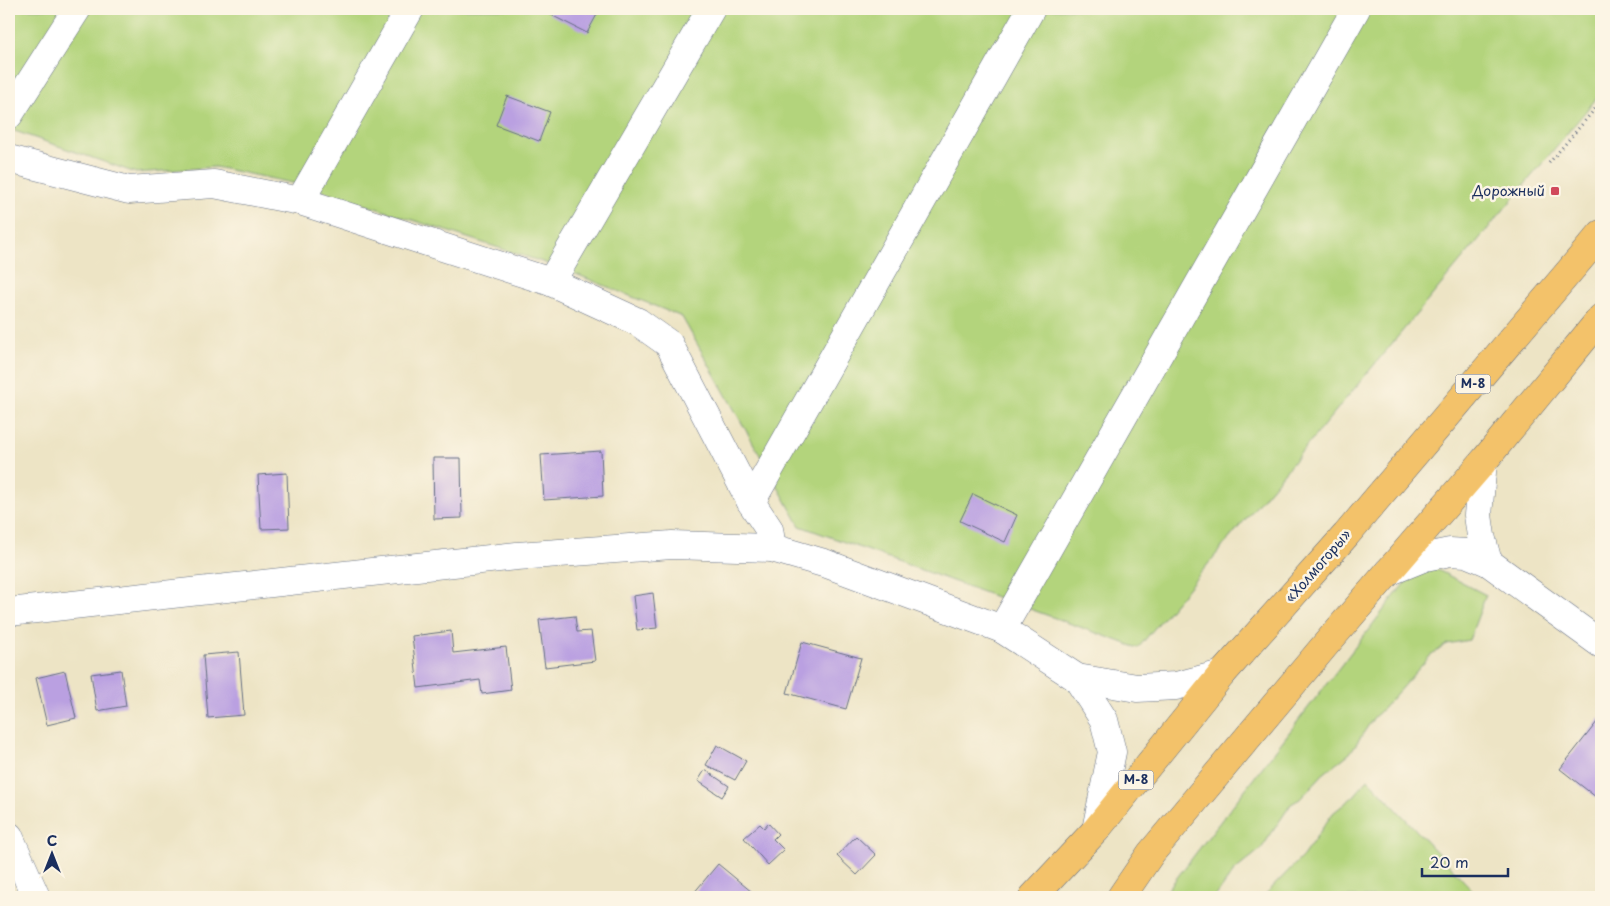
<svg xmlns="http://www.w3.org/2000/svg" width="1610" height="906" font-family="'Playpen Sans',sans-serif">
<rect width="100%" height="100%" fill="#fcf5e5"/>
<filter id="ink" filterUnits="userSpaceOnUse"><feTurbulence type="fractalNoise" baseFrequency=".02" numOctaves="2"/><feDisplacementMap in="SourceGraphic" scale="10" xChannelSelector="R" yChannelSelector="G"/><feConvolveMatrix kernelMatrix="1 2 1 2 8 2 1 2 1" color-interpolation-filters="sRGB"/></filter>
<filter id="wash" filterUnits="userSpaceOnUse"><feTurbulence type="fractalNoise" baseFrequency=".0096" numOctaves="4" result="noise"/><feDisplacementMap in="SourceGraphic" scale="20" xChannelSelector="R" yChannelSelector="G"/><feGaussianBlur stdDeviation="1.12" result="paint"/><feColorMatrix in="noise" values="0 0 0 0 0 0 0 0 0 0 0 0 0 0 0 0 0 1.4 0 .05"/><feComposite in="paint" operator="in"/></filter>
<g filter="url(#wash)">
<rect width="100%" height="100%" fill="#ede4c5"/>
<!-- green -->
<g fill="#b3d47c" stroke="#67826d">
<path d="M9 9H1601V93L1138 648 800 526 682 317 561 268 307 186 215 167 136 173 9 129Z"/>
<path d="M1434 568 1486 595 1469 640 1447 644 1429 657 1381 711 1374 717 1350 753 1323 774 1300 799 1291 804 1261 849 1234 871 1215 897H1162L1403 585 1411 578Z"/>
<path d="M1368 779 1479 897H1263L1303 856 1333 813 1354 796Z"/>
</g>
<g id="blocks">
<!-- building -->
<g fill="#baa0e1">
<path d="M551 9H600L587 33 549 14Z"/>
<path d="M507 96 550 112 539 141 496 125Z"/>
<path d="M601 451 603 496 544 500 541 455Z"/>
<path d="M433 458H461L462 518 434 519Z"/>
<path d="M287 473 289 528 261 529 258 475Z"/>
<path d="M973 494 1017 515 1005 542 960 521Z"/>
<path d="M653 593 657 628 637 630 633 596Z"/>
<path d="M575 616 577 632 591 631 595 661 545 667 539 620Z"/>
<path d="M451 631 453 653 506 647 511 690 482 694 480 680 418 688 412 636Z"/>
<path d="M802 642 861 658 846 709 787 693Z"/>
<path d="M239 652 244 715 208 718 203 655Z"/>
<path d="M121 670 126 706 97 711 91 674Z"/>
<path d="M65 671 76 718 47 725 36 678Z"/>
<path d="M1601 717V801L1560 769Z"/>
<path d="M717 745 746 761 735 780 706 765Z"/>
<path d="M705 770 729 786 722 797 698 781Z"/>
<path d="M768 823 778 834 773 839 784 850 768 865 744 838 760 824 764 828Z"/>
<path d="M856 836 876 855 857 875 837 856Z"/>
<path d="M718 864 758 897H698L693 894Z"/>
</g>
</g>
</g>
<g filter="url(#ink)">
<use href="#blocks" fill-opacity="0" stroke="#646e82" stroke-width="1"/>
<g fill="none" stroke-linecap="round" stroke-linejoin="round">
<defs>
<g id="minor">
<path d="M9 115 77 9"/>
<path d="M9 159 129 190 214 184 300 201 551 282 638 322 669 344 751 502 769 529 772 548"/>
<path d="M300 201 410 9"/>
<path d="M551 282 711 9"/>
<path d="M1483 462 1478 515 1481 536 1488 562"/>
<path d="M751 502 1031 9"/>
<path d="M1388 572 1425 557 1450 552 1466 553 1488 562 1601 644"/>
<path d="M9 612 517 556 672 545 772 548 827 564 1002 629 1077 678 1104 720 1112 752 1096 830"/>
<path d="M1002 629 1356 9"/>
<path d="M1077 678 1137 688 1176 686 1222 674"/>
<path d="M9 836 36 897"/>
</g>
<g id="highway">
<path d="M1033 897 1096 830 1222 674 1346 535 1601 234"/>
<path d="M1121 897 1151 853 1327 643 1483 462 1601 318"/>
</g>
</defs>
<!-- minor casing -->
<use href="#minor" stroke="#646e82" stroke-width="29"/>
<!-- highway casing -->
<use href="#highway" stroke="#646e82" stroke-width="29"/>
<!-- path -->
<path stroke="#646e82" stroke-width="3" stroke-dasharray="1 4" stroke-linecap="butt" d="M1549 163 1601 102"/>
<!-- minor -->
<use href="#minor" stroke="#fff" stroke-width="28"/>
<!-- highway -->
<use href="#highway" stroke="#f3c26a" stroke-width="28"/>
</g>
</g>
<!-- markers -->
<rect fill="#d1495b" stroke="#fcf5e5" stroke-width="2" x="1550" y="186" width="10" height="10" rx="2.5"/>
<g text-anchor="middle" stroke-width="5" stroke-linejoin="round" paint-order="stroke">
<!-- shield labels -->
<g fill="#fcf5e5" stroke="#5e6a86" stroke-width="1">
<rect x="1455.5" y="374.5" width="35" height="19" rx="4"/>
<rect x="1118.5" y="770.5" width="35" height="19" rx="4"/>
</g>
<g font-size="12" font-weight="bold" fill="#1b2f5e">
<text x="1473" y="388">М-8</text>
<text x="1136" y="784">М-8</text>
</g>
<!-- poi labels -->
<g font-size="14" fill="#1b2f5e" stroke="#fcf5e5" text-anchor="end">
<text x="1545" y="196">Дорожный</text>
</g>
<!-- street labels -->
<g font-size="14" fill="#1b2f5e" stroke="#fcf5e5">
<text transform="translate(1318 566) rotate(-49)" y="5">«Холмогоры»</text>
</g>
</g>
<!-- margin -->
<rect width="1610" height="906" fill="none" stroke="#fcf5e5" stroke-width="30"/>
<!-- north arrow -->
<g transform="translate(52 854)" stroke="#fcf5e5" stroke-width="4" paint-order="stroke">
<path d="M0-4L9 19L0 12L-9 19Z" fill="#1b2f5e"/>
<text y="-8" font-size="14" font-weight="bold" text-anchor="middle" fill="#1b2f5e">С</text>
</g>
<!-- scale -->
<path d="M1422 868v8h86v-8" fill="none" stroke="#1b2f5e" stroke-width="2.5"/>
<text x="1430" y="868" font-size="15" fill="#1b2f5e" stroke="#fcf5e5" stroke-width="4" paint-order="stroke">20 m</text>
</svg>
